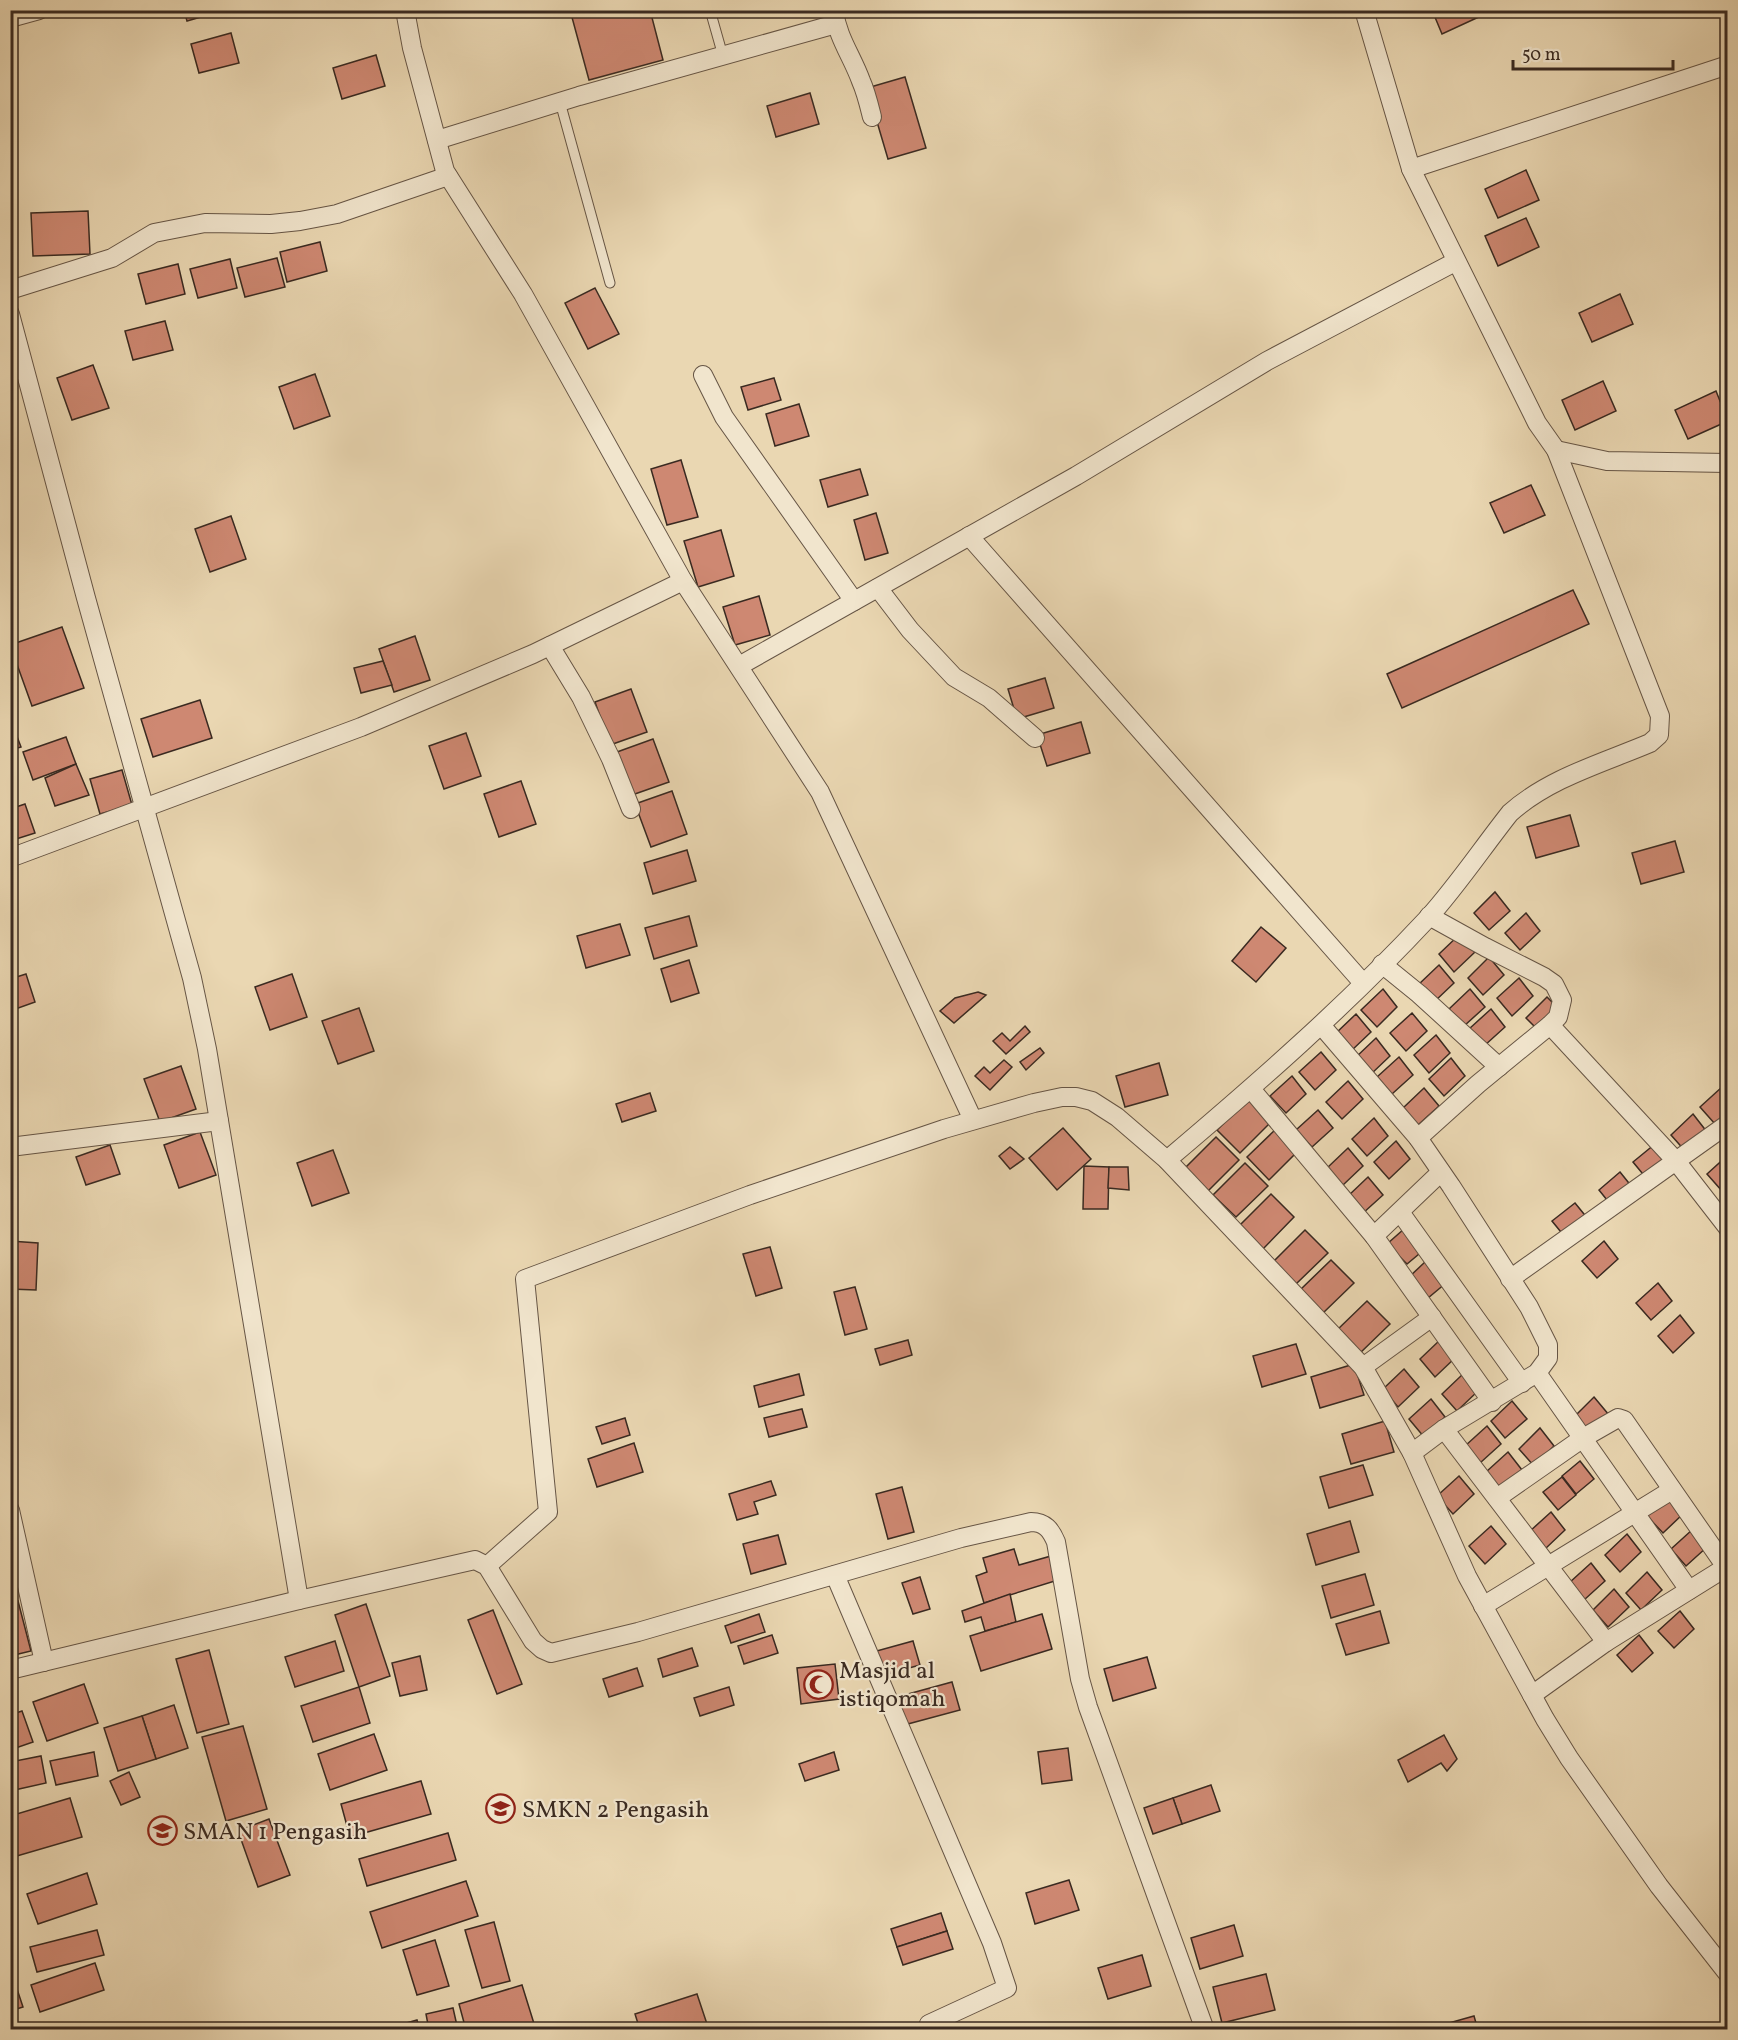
<svg xmlns="http://www.w3.org/2000/svg" width="1738" height="2040" font-family="Vollkorn,serif">
<rect width="100%" height="100%" fill="#ead7b2"/>
<filter id="stains"><feTurbulence type="fractalNoise" baseFrequency=".00333" numOctaves="4"/><feColorMatrix values="0 0 0 0 .2 0 0 0 0 .09 0 0 0 0 .02 0 0 0 .5 -.17"/></filter>
<radialGradient id="worn" r=".72"><stop offset=".6" stop-color="#630" stop-opacity="0"/><stop offset="1" stop-color="#630" stop-opacity=".3"/></radialGradient>
<!-- building -->
<g fill="#ce8872" stroke="#3a2a21" stroke-width="1.5">
<path d="M184 10H225L187 21Z"/>
<path d="M570 10H650L663 60 589 80Z"/>
<path d="M1432 10H1481L1483 15 1442 34Z"/>
<path d="M231 33 239 63 199 73 191 44Z"/>
<path d="M376 55 385 86 342 99 333 68Z"/>
<path d="M905 77 926 148 888 159 867 88Z"/>
<path d="M810 93 819 124 776 137 767 106Z"/>
<path d="M1526 170 1539 200 1498 218 1485 189Z"/>
<path d="M88 211 90 254 33 256 31 213Z"/>
<path d="M1526 218 1539 247 1498 266 1485 236Z"/>
<path d="M320 242 327 271 287 282 280 252Z"/>
<path d="M277 258 285 287 245 297 237 268Z"/>
<path d="M230 259 237 288 198 298 190 269Z"/>
<path d="M178 264 185 294 146 304 138 274Z"/>
<path d="M595 288 619 334 588 349 565 303Z"/>
<path d="M1620 294 1633 324 1592 342 1579 313Z"/>
<path d="M165 321 173 350 133 360 125 331Z"/>
<path d="M93 365 109 408 72 420 57 378Z"/>
<path d="M315 374 330 416 294 429 279 387Z"/>
<path d="M774 378 781 400 748 410 741 387Z"/>
<path d="M1603 381 1616 411 1575 430 1562 400Z"/>
<path d="M1716 391 1728 421 1688 439 1675 410Z"/>
<path d="M799 404 809 436 775 446 766 414Z"/>
<path d="M681 460 698 517 667 525 651 469Z"/>
<path d="M860 469 868 495 828 507 820 480Z"/>
<path d="M1531 485 1545 515 1504 533 1490 503Z"/>
<path d="M876 513 888 553 865 560 854 520Z"/>
<path d="M231 516 246 559 210 572 195 529Z"/>
<path d="M721 530 734 576 698 587 684 541Z"/>
<path d="M1573 590 1589 624 1402 708 1387 674Z"/>
<path d="M759 596 770 635 735 645 723 607Z"/>
<path d="M62 627 84 688 32 706 10 645Z"/>
<path d="M415 636 430 680 394 692 379 649Z"/>
<path d="M383 661 392 685 361 693 354 668Z"/>
<path d="M1045 678 1054 708 1017 719 1008 689Z"/>
<path d="M631 689 647 732 610 745 595 702Z"/>
<path d="M200 700 212 738 153 757 141 719Z"/>
<path d="M10 718 21 747 10 750Z"/>
<path d="M1081 722 1090 753 1047 766 1037 735Z"/>
<path d="M466 733 481 776 444 789 429 746Z"/>
<path d="M66 737 76 764 33 780 23 752Z"/>
<path d="M653 739 669 782 632 795 617 752Z"/>
<path d="M76 764 89 795 55 806 45 778Z"/>
<path d="M122 770 132 805 100 814 90 779Z"/>
<path d="M521 781 536 824 499 837 484 794Z"/>
<path d="M672 791 687 834 651 847 635 804Z"/>
<path d="M25 804 35 833 10 841V809Z"/>
<path d="M1570 815 1579 846 1536 858 1527 827Z"/>
<path d="M1675 841 1684 872 1641 884 1632 853Z"/>
<path d="M687 850 696 881 653 894 644 863Z"/>
<path d="M1495 892 1510 911 1489 930 1474 913Z"/>
<path d="M1526 913 1540 931 1520 950 1505 933Z"/>
<path d="M689 916 697 946 654 959 645 928Z"/>
<path d="M620 924 630 955 586 968 577 936Z"/>
<path d="M1261 927 1286 948 1256 982 1232 961Z"/>
<path d="M1460 934 1475 952 1454 972 1439 954Z"/>
<path d="M1489 957 1504 975 1483 995 1468 978Z"/>
<path d="M689 960 699 993 671 1002 661 969Z"/>
<path d="M1439 965 1454 983 1433 1003 1418 985Z"/>
<path d="M26 974 35 1002 10 1011V979Z"/>
<path d="M292 974 307 1017 270 1030 255 987Z"/>
<path d="M1519 978 1533 996 1512 1016 1497 998Z"/>
<path d="M1383 989 1397 1007 1377 1027 1361 1010Z"/>
<path d="M1470 989 1485 1007 1464 1026 1449 1009Z"/>
<path d="M978 992 986 995 954 1023 940 1011 955 998Z"/>
<path d="M1547 997 1559 1009 1538 1030 1526 1018Z"/>
<path d="M359 1008 374 1051 338 1064 322 1021Z"/>
<path d="M1491 1009 1505 1027 1484 1046 1469 1029Z"/>
<path d="M1412 1013 1427 1031 1406 1051 1390 1033Z"/>
<path d="M1356 1014 1371 1032 1350 1052 1335 1034Z"/>
<path d="M1025 1026 1030 1032 1006 1054 993 1041 1002 1033 1010 1041Z"/>
<path d="M1436 1035 1450 1053 1429 1073 1414 1055Z"/>
<path d="M1376 1038 1390 1056 1369 1076 1354 1059Z"/>
<path d="M1040 1048 1044 1053 1026 1070 1020 1062Z"/>
<path d="M1321 1052 1336 1070 1315 1090 1299 1072Z"/>
<path d="M1399 1057 1413 1075 1392 1094 1377 1077Z"/>
<path d="M1451 1058 1465 1076 1444 1096 1429 1079Z"/>
<path d="M1004 1060 1012 1067 990 1090 975 1076 984 1067 990 1073Z"/>
<path d="M1159 1063 1168 1095 1125 1107 1116 1076Z"/>
<path d="M181 1066 196 1109 160 1122 144 1079Z"/>
<path d="M1292 1076 1306 1094 1286 1113 1270 1096Z"/>
<path d="M1348 1081 1363 1099 1342 1119 1326 1102Z"/>
<path d="M1722 1087 1728 1093V1113L1715 1124 1700 1107Z"/>
<path d="M1424 1088 1439 1106 1418 1125 1403 1108Z"/>
<path d="M650 1093 656 1111 622 1122 616 1104Z"/>
<path d="M1249 1099 1272 1121 1240 1153 1217 1130Z"/>
<path d="M1318 1110 1333 1128 1312 1147 1296 1130Z"/>
<path d="M1693 1114 1707 1132 1686 1152 1671 1135Z"/>
<path d="M1374 1118 1388 1136 1367 1156 1352 1139Z"/>
<path d="M1063 1128 1091 1159 1057 1190 1029 1158Z"/>
<path d="M1277 1128 1299 1150 1269 1180 1247 1157Z"/>
<path d="M200 1132 216 1175 179 1188 164 1145Z"/>
<path d="M1216 1137 1239 1160 1207 1192 1184 1169Z"/>
<path d="M1396 1141 1410 1159 1389 1179 1374 1162Z"/>
<path d="M1655 1144 1669 1160 1647 1179 1633 1162Z"/>
<path d="M110 1145 120 1174 86 1185 76 1157Z"/>
<path d="M1010 1147 1024 1159 1010 1169 999 1156Z"/>
<path d="M1348 1148 1363 1166 1342 1186 1327 1168Z"/>
<path d="M333 1150 349 1193 312 1206 297 1163Z"/>
<path d="M1728 1155V1187L1722 1191 1707 1174Z"/>
<path d="M1245 1163 1268 1186 1236 1217 1213 1195Z"/>
<path d="M1084 1166 1109 1167 1108 1209H1083Z"/>
<path d="M1109 1167H1128L1129 1190 1108 1188Z"/>
<path d="M1620 1172 1632 1187 1611 1205 1599 1190Z"/>
<path d="M1368 1177 1383 1195 1362 1214 1347 1197Z"/>
<path d="M1271 1194 1294 1217 1263 1249 1239 1226Z"/>
<path d="M1575 1203 1588 1219 1565 1237 1552 1221Z"/>
<path d="M1404 1229 1425 1249 1407 1264 1387 1244Z"/>
<path d="M1305 1230 1328 1253 1296 1284 1273 1262Z"/>
<path d="M10 1241 38 1243 36 1290 10 1289Z"/>
<path d="M1604 1241 1618 1259 1597 1278 1582 1261Z"/>
<path d="M770 1247 782 1288 756 1296 743 1254Z"/>
<path d="M1331 1260 1354 1283 1322 1314 1299 1291Z"/>
<path d="M1425 1262 1446 1283 1428 1298 1408 1278Z"/>
<path d="M1658 1283 1672 1301 1651 1320 1636 1303Z"/>
<path d="M855 1287 867 1329 845 1335 834 1292Z"/>
<path d="M1367 1301 1390 1324 1358 1355 1335 1332Z"/>
<path d="M1680 1315 1694 1333 1673 1353 1658 1336Z"/>
<path d="M1441 1339 1456 1357 1435 1377 1420 1359Z"/>
<path d="M908 1340 912 1355 880 1365 875 1349Z"/>
<path d="M1296 1344 1306 1374 1262 1387 1253 1356Z"/>
<path d="M1354 1364 1364 1395 1320 1408 1311 1377Z"/>
<path d="M1404 1369 1419 1387 1398 1407 1383 1389Z"/>
<path d="M1464 1373 1478 1391 1457 1411 1442 1394Z"/>
<path d="M799 1374 804 1395 759 1407 754 1386Z"/>
<path d="M1594 1397 1609 1415 1588 1435 1573 1418Z"/>
<path d="M1431 1399 1445 1417 1424 1437 1409 1419Z"/>
<path d="M1512 1401 1527 1419 1505 1438 1491 1421Z"/>
<path d="M802 1409 807 1427 769 1437 764 1418Z"/>
<path d="M625 1418 630 1435 602 1444 596 1427Z"/>
<path d="M1385 1421 1394 1452 1351 1464 1342 1434Z"/>
<path d="M1487 1426 1501 1444 1480 1463 1465 1446Z"/>
<path d="M1540 1428 1554 1446 1534 1466 1519 1449Z"/>
<path d="M634 1443 643 1472 597 1487 588 1459Z"/>
<path d="M1508 1452 1522 1470 1501 1489 1486 1472Z"/>
<path d="M1580 1461 1594 1479 1576 1494 1562 1476Z"/>
<path d="M1363 1465 1373 1495 1329 1508 1320 1477Z"/>
<path d="M1459 1476 1474 1494 1453 1514 1437 1496Z"/>
<path d="M1562 1477 1576 1495 1558 1510 1543 1492Z"/>
<path d="M771 1481 776 1495 754 1502 758 1514 737 1520 729 1494Z"/>
<path d="M902 1487 914 1532 888 1539 876 1494Z"/>
<path d="M1669 1495 1684 1513 1663 1533 1647 1516Z"/>
<path d="M1551 1512 1565 1530 1544 1550 1529 1532Z"/>
<path d="M1350 1521 1359 1552 1316 1565 1307 1534Z"/>
<path d="M1491 1526 1506 1544 1485 1564 1469 1546Z"/>
<path d="M1693 1529 1707 1547 1686 1566 1671 1549Z"/>
<path d="M1627 1534 1641 1552 1620 1572 1605 1555Z"/>
<path d="M778 1535 786 1564 751 1574 743 1544Z"/>
<path d="M1014 1549 1019 1565 1051 1556 1058 1580 984 1603 976 1576 987 1572 983 1558Z"/>
<path d="M1591 1563 1605 1581 1584 1600 1569 1583Z"/>
<path d="M1647 1572 1662 1590 1641 1610 1626 1593Z"/>
<path d="M1365 1574 1374 1605 1331 1618 1322 1586Z"/>
<path d="M920 1577 930 1609 913 1614 902 1583Z"/>
<path d="M1614 1589 1629 1607 1608 1627 1593 1610Z"/>
<path d="M1010 1594 1016 1622 985 1631 981 1617 965 1622 962 1611Z"/>
<path d="M18 1601 31 1651 10 1656V1603Z"/>
<path d="M366 1604 390 1676 359 1687 335 1615Z"/>
<path d="M493 1610 522 1684 497 1694 468 1620Z"/>
<path d="M1380 1611 1389 1643 1346 1655 1336 1624Z"/>
<path d="M1680 1611 1694 1629 1674 1648 1658 1631Z"/>
<path d="M759 1614 765 1632 731 1643 725 1626Z"/>
<path d="M1042 1614 1052 1649 981 1671 970 1636Z"/>
<path d="M772 1635 778 1653 744 1664 738 1646Z"/>
<path d="M1639 1635 1653 1653 1632 1672 1617 1655Z"/>
<path d="M335 1641 344 1671 295 1687 285 1657Z"/>
<path d="M913 1641 920 1665 880 1676 873 1652Z"/>
<path d="M692 1648 698 1666 663 1677 658 1659Z"/>
<path d="M209 1650 229 1724 197 1733 176 1659Z"/>
<path d="M420 1656 427 1690 400 1696 392 1663Z"/>
<path d="M1147 1657 1156 1688 1113 1701 1104 1669Z"/>
<path d="M835 1664 839 1699 801 1704 797 1668Z"/>
<path d="M637 1668 643 1686 609 1697 603 1679Z"/>
<path d="M952 1682 960 1710 904 1725 897 1697Z"/>
<path d="M84 1684 98 1723 47 1741 33 1702Z"/>
<path d="M359 1687 370 1723 313 1742 301 1706Z"/>
<path d="M729 1687 734 1705 700 1716 694 1698Z"/>
<path d="M174 1705 188 1748 156 1759 142 1716Z"/>
<path d="M22 1711 33 1742 10 1750V1715Z"/>
<path d="M142 1716 156 1759 118 1771 104 1728Z"/>
<path d="M243 1726 267 1809 226 1821 202 1737Z"/>
<path d="M374 1734 387 1770 330 1790 318 1754Z"/>
<path d="M1444 1735 1457 1759 1447 1771 1441 1763 1408 1782 1398 1760Z"/>
<path d="M1068 1748 1072 1780 1042 1784 1038 1752Z"/>
<path d="M94 1752 98 1776 56 1785 50 1761Z"/>
<path d="M834 1752 839 1770 805 1781 799 1764Z"/>
<path d="M41 1756 46 1783 10 1791V1762Z"/>
<path d="M129 1772 140 1797 121 1805 110 1781Z"/>
<path d="M421 1781 431 1814 350 1837 341 1804Z"/>
<path d="M1211 1785 1220 1811 1182 1824 1173 1798Z"/>
<path d="M70 1798 82 1837 10 1858V1816Z"/>
<path d="M1173 1798 1182 1824 1153 1834 1144 1808Z"/>
<path d="M269 1819 290 1875 258 1887 238 1831Z"/>
<path d="M448 1833 456 1860 367 1886 359 1859Z"/>
<path d="M87 1873 97 1904 38 1924 27 1894Z"/>
<path d="M1069 1880 1079 1910 1035 1924 1026 1893Z"/>
<path d="M466 1881 478 1916 382 1948 370 1912Z"/>
<path d="M941 1913 947 1931 897 1947 891 1929Z"/>
<path d="M494 1922 510 1981 482 1988 465 1930Z"/>
<path d="M1234 1925 1243 1956 1200 1969 1191 1938Z"/>
<path d="M97 1930 104 1955 37 1972 30 1947Z"/>
<path d="M947 1931 953 1949 903 1965 897 1947Z"/>
<path d="M435 1940 449 1986 417 1995 403 1950Z"/>
<path d="M1142 1955 1151 1986 1108 1999 1098 1968Z"/>
<path d="M95 1963 104 1990 40 2012 31 1985Z"/>
<path d="M1266 1974 1275 2010 1222 2023 1213 1987Z"/>
<path d="M10 1977H13L23 2007 10 2011Z"/>
<path d="M522 1985 536 2030H466L459 2004Z"/>
<path d="M697 1994 709 2030H640L635 2014Z"/>
<path d="M453 2008 458 2030H429L426 2014Z"/>
<path d="M1474 2016 1478 2030H1431V2028Z"/>
<path d="M417 2020 420 2030H382Z"/>
<path d="M607 2023 608 2030H584Z"/>
</g>
<g fill="none" stroke-linecap="round" stroke-linejoin="round">
<defs>
<g id="service">
<path d="M710 10 723 56"/>
<path d="M560 102 610 283"/>
</g>
<g id="minor">
<path d="M405 10 412 48 445 171 523 294 683 581 820 792 973 1120"/>
<path d="M834 10C837 37 852 56 861 81 866 92 869 105 872 117"/>
<path d="M10 18 39 10"/>
<path d="M437 140 579 96 836 24"/>
<path d="M1411 169 1728 65"/>
<path d="M10 290 112 258 154 233 205 223 271 224 300 221 337 214 448 176"/>
<path d="M10 314 86 598 192 978 207 1049 299 1600 10 1670"/>
<path d="M703 375 724 417 854 601"/>
<path d="M1556 450 1607 461 1728 463"/>
<path d="M969 536 1363 983"/>
<path d="M878 588 910 630 954 677 989 698 1035 738"/>
<path d="M550 646 581 697 611 759 631 809"/>
<path d="M739 666 1076 476 1267 361 1455 262"/>
<path d="M10 858 361 727 533 654 683 581"/>
<path d="M1382 964 1419 994 1499 1067"/>
<path d="M1321 1025 1418 1138 1451 1186 1529 1307 1548 1345V1358L1537 1373 1444 1429 1412 1453"/>
<path d="M1550 1025 1676 1161 1728 1228"/>
<path d="M1251 1089 1374 1236 1492 1402"/>
<path d="M1418 1138 1478 1084 1550 1025 1558 1017 1562 1000 1554 984 1544 977 1485 947 1429 916"/>
<path d="M10 1147 219 1121"/>
<path d="M1167 1160C1258 1083 1347 1005 1428 918 1457 886 1483 847 1510 813 1549 778 1603 763 1650 743L1659 735 1660 716 1556 450 1537 423 1411 169 1364 10"/>
<path d="M1400 1212 1522 1383"/>
<path d="M1374 1236 1441 1172"/>
<path d="M1510 1279 1725 1126"/>
<path d="M1363 1367 1432 1317"/>
<path d="M1537 1373 1689 1590"/>
<path d="M1444 1429 1606 1642"/>
<path d="M1497 1498 1583 1438 1618 1418 1624 1420 1726 1567"/>
<path d="M10 1510 44 1662"/>
<path d="M487 1566 548 1512 525 1279 750 1195 944 1129 1034 1103 1062 1097H1076L1092 1101 1117 1117 1167 1160 1363 1367 1412 1453 1467 1576 1545 1719 1569 1758 1659 1886 1728 1974"/>
<path d="M835 1575 992 1943 1007 1988 929 2024 930 2030"/>
<path d="M299 1600 475 1560 487 1566 533 1641 542 1649 551 1653 638 1632 961 1538 1031 1522C1045 1522 1051 1530 1056 1542L1080 1679 1088 1707 1205 2030"/>
<path d="M1483 1606 1672 1490"/>
<path d="M1532 1695 1606 1642 1728 1566"/>
</g>
</defs>
<!-- service casing -->
<use href="#service" stroke="#665545" stroke-width="11"/>
<!-- minor casing -->
<use href="#minor" stroke="#665545" stroke-width="20"/>
<!-- service -->
<use href="#service" stroke="#f1e5cd" stroke-width="9"/>
<!-- minor -->
<use href="#minor" stroke="#f1e5cd" stroke-width="18"/>
</g>
<!-- icons -->
<defs>
<symbol id="mosque-ring" viewBox="-11 -11 22 22"><circle r="9.5" fill="#f1e5cd" stroke="#8f2418" stroke-width="1.5"/><path d="M3.5-4.9A6 6 0 1 0 3.5 4.9A5 5 0 1 1 3.5-4.9Z" fill="#8f2418"/></symbol>
<symbol id="school-ring" viewBox="-11 -11 22 22"><circle r="9.5" fill="#f1e5cd" stroke="#8f2418" stroke-width="1.5"/><path d="M0-5L7-2L0 1L-7-2ZM-4 1L0 2.5L4 1V4Q0 6-4 4Z" fill="#8f2418"/></symbol>
</defs>
<g fill-rule="evenodd">
<use href="#mosque-ring" x="802" y="1668" width="33" height="33"/>
<use href="#school-ring" x="484" y="1792" width="33" height="33"/>
<use href="#school-ring" x="146" y="1814" width="33" height="33"/>
</g>
<g text-anchor="middle" stroke-width="4.5" stroke-linejoin="round" paint-order="stroke">
<!-- poi labels -->
<g font-size="24" fill="#3a2a21" stroke="#f1e5cd" text-anchor="start">
<text x="839" y="1678">Masjid al<tspan x="839" dy="28">istiqomah</tspan></text>
<text x="522" y="1817">SMKN 2 Pengasih</text>
<text x="183" y="1839">SMAN 1 Pengasih</text>
</g>
</g>
<!-- margin -->
<rect width="1738" height="2040" fill="none" stroke="#ead7b2" stroke-width="36"/>
<rect x="12" y="12" width="1714" height="2016" fill="none" stroke="#3a2a21" stroke-width="3"/>
<rect x="18" y="18" width="1702" height="2004" fill="none" stroke="#3a2a21" stroke-width="1.5"/>
<!-- scale -->
<path d="M1513 60v9h160v-9" fill="none" stroke="#3a2a21" stroke-width="3"/>
<text x="1522" y="60" font-size="18" fill="#3a2a21" stroke="#f1e5cd" stroke-width="4.5" paint-order="stroke">50 m</text>
<rect width="100%" height="100%" filter="url(#stains)"/>
<rect width="100%" height="100%" fill="url(#worn)"/>
</svg>
